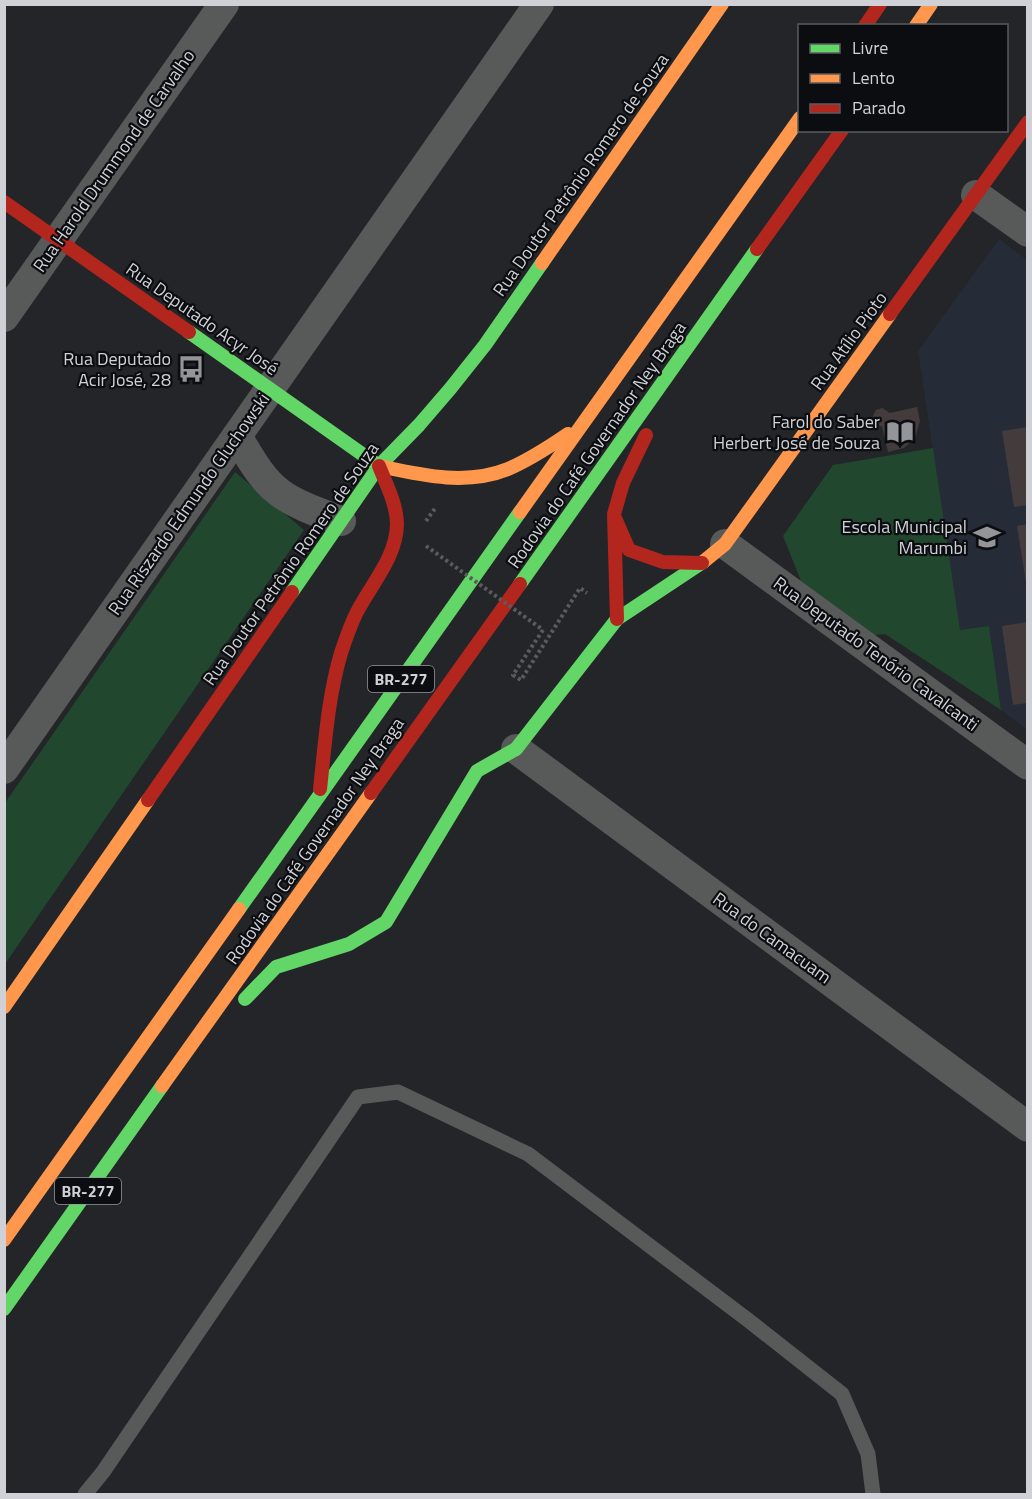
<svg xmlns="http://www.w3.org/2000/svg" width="1032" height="1499" font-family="'Titillium Web',sans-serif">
<rect width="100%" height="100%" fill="#232528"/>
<!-- built -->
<path fill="#252b37" d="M999 239 1027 260V730L1001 710 989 626 960 631 918 351Z"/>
<!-- green -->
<g fill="#21482e">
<path d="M933 448 960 630 989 626 1001 710 885 634 874 635 801 581 783 536 833 465Z"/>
<path d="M235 472 304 530 5 964V803Z"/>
</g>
<!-- building -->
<g fill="#443c3c">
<path d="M917 407 920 421 915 438 904 448 888 452 882 427 876 423 873 416 876 410 882 408 890 413Z"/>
<path d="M1028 427V505L1014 507 1002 431Z"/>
<path d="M1028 524V582L1026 583 1017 526Z"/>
<path d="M1028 622V703L1013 705 1002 626Z"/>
</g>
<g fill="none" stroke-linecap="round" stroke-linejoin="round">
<!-- path -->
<g stroke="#5a5b5d" stroke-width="4" stroke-dasharray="3 3" stroke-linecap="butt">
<path d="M426 521 436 507"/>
<path d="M543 630 513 675 521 680 580 588 587 593"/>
</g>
<!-- lane -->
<path stroke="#585959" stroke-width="15" d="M85 1494 103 1472 358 1097 398 1092 528 1154 748 1320 842 1394 868 1454 873 1494"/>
<!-- street -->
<g stroke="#585959" stroke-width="30">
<path d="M976 195 1028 232"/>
<path d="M4 317 224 4"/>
<path d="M237 436C249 456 261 479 280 493 298 506 320 513 341 521"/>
<path d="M725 544 1028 765"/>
<path d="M516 749 1028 1127"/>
<path d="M4 769 539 4"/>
</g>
<!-- fast -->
<g stroke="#63d668" stroke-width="14">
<path d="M189 332 379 466"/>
<path d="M520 584 757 249"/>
<path d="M292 592 379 466 419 425 450 389 485 345 542 263"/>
<path d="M516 749 617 619 703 562"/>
<path d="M239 909 520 512"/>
<path d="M245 999 276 967 349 944 386 922 477 771 516 749"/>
<path d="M4 1309 162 1086"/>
</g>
<!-- slow -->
<g stroke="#ff974d" stroke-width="14">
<path d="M916 26 931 4"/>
<path d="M542 263 722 4"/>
<path d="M379 466C421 475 466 486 508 469 529 460 549 447 568 434"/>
<path d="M520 512 800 118"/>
<path d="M703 562 725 544 890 314"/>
<path d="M4 1007 148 800"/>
<path d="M162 1086 371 793"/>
<path d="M4 1240 239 909"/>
</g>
<!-- jam -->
<g stroke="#b3261e" stroke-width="14">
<path d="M865 26 880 4"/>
<path d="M4 202 189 332"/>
<path d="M757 249 842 130"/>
<path d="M890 314 1028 122"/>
<path d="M615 518 629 550 663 562 702 563"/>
<path d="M617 619 614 514 623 483 646 435"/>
<path d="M320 789C325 744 328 697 341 653 346 638 351 623 358 610 373 582 397 556 397 523 396 502 386 484 379 466"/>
<path d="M371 793 520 584"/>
<path d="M148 800 292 592"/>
</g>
<!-- path-bridge -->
<path stroke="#5a5b5d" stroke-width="4" stroke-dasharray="3 3" stroke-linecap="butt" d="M426 546 543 630"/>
</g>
<!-- icons -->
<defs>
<symbol id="bus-bare" viewBox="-9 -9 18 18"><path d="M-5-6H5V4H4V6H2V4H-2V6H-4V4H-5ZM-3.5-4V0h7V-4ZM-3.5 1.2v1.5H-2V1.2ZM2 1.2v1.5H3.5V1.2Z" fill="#939599" stroke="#0b0d10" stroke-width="2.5" paint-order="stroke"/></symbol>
<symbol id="library-bare" viewBox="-9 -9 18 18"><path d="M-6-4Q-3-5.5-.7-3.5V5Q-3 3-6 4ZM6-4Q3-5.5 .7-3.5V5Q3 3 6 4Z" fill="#939599" stroke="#0b0d10" stroke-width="2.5" paint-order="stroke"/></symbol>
<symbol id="school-bare" viewBox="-9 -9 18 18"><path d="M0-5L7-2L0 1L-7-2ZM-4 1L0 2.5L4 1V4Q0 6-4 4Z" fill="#939599" stroke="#0b0d10" stroke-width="2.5" paint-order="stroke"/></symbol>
</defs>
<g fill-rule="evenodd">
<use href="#bus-bare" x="172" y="350" width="38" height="38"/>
<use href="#library-bare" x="881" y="413" width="38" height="38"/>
<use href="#school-bare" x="968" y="518" width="38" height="38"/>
</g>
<g text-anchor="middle" stroke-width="4.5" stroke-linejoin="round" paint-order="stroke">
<!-- shield labels -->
<g fill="#0b0d10" stroke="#94969b" stroke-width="1.5">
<rect x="368" y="666" width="66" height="26" rx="4.5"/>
<rect x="55" y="1178" width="66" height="26" rx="4.5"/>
</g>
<g font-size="16" font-weight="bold" fill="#cfd1d6">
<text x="401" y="685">BR-277</text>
<text x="88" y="1197">BR-277</text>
</g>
<!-- street labels -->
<g font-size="18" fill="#cfd1d6" stroke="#0b0d10">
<text transform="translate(114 161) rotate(-55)" y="6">Rua Harold Drummond de Carvalho</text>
<text transform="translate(581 175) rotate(-55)" y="6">Rua Doutor Petrônio Romero de Souza</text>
<text transform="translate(202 319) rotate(35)" y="6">Rua Deputado Acyr José</text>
<text transform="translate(849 341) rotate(-54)" y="6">Rua Atílio Pioto</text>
<text transform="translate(597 445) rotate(-55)" y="6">Rodovia do Café Governador Ney Braga</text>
<text transform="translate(189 504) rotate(-55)" y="6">Rua Riszardo Edmundo Gluchowski</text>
<text transform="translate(291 564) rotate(-55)" y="6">Rua Doutor Petrônio Romero de Souza</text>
<text transform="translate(876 654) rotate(36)" y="6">Rua Deputado Tenório Cavalcanti</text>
<text transform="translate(315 841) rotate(-55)" y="6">Rodovia do Café Governador Ney Braga</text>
<text transform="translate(772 938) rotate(36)" y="6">Rua do Camacuam</text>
</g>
<!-- poi labels -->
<g font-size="18" fill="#cfd1d6" stroke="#0b0d10" text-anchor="end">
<text x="171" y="365">Rua Deputado<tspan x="171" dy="21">Acir José, 28</tspan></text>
<text x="880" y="428">Farol do Saber<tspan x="880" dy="21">Herbert José de Souza</tspan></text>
<text x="967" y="533">Escola Municipal<tspan x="967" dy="21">Marumbi</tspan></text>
</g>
</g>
<!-- border -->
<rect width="1032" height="1499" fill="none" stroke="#cfd1d6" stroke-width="12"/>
<!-- legend -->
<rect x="798" y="24" width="210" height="108" fill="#0b0d10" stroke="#595b5f" stroke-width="1.5"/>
<rect x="810" y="44" width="30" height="9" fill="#63d668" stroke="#595b5f" stroke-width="1.5"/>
<text x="852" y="54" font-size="18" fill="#cfd1d6">Livre</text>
<rect x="810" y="74" width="30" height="9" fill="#ff974d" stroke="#595b5f" stroke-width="1.5"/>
<text x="852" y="84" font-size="18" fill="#cfd1d6">Lento</text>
<rect x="810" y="104" width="30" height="9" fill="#b3261e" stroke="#595b5f" stroke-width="1.5"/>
<text x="852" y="114" font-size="18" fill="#cfd1d6">Parado</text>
</svg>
